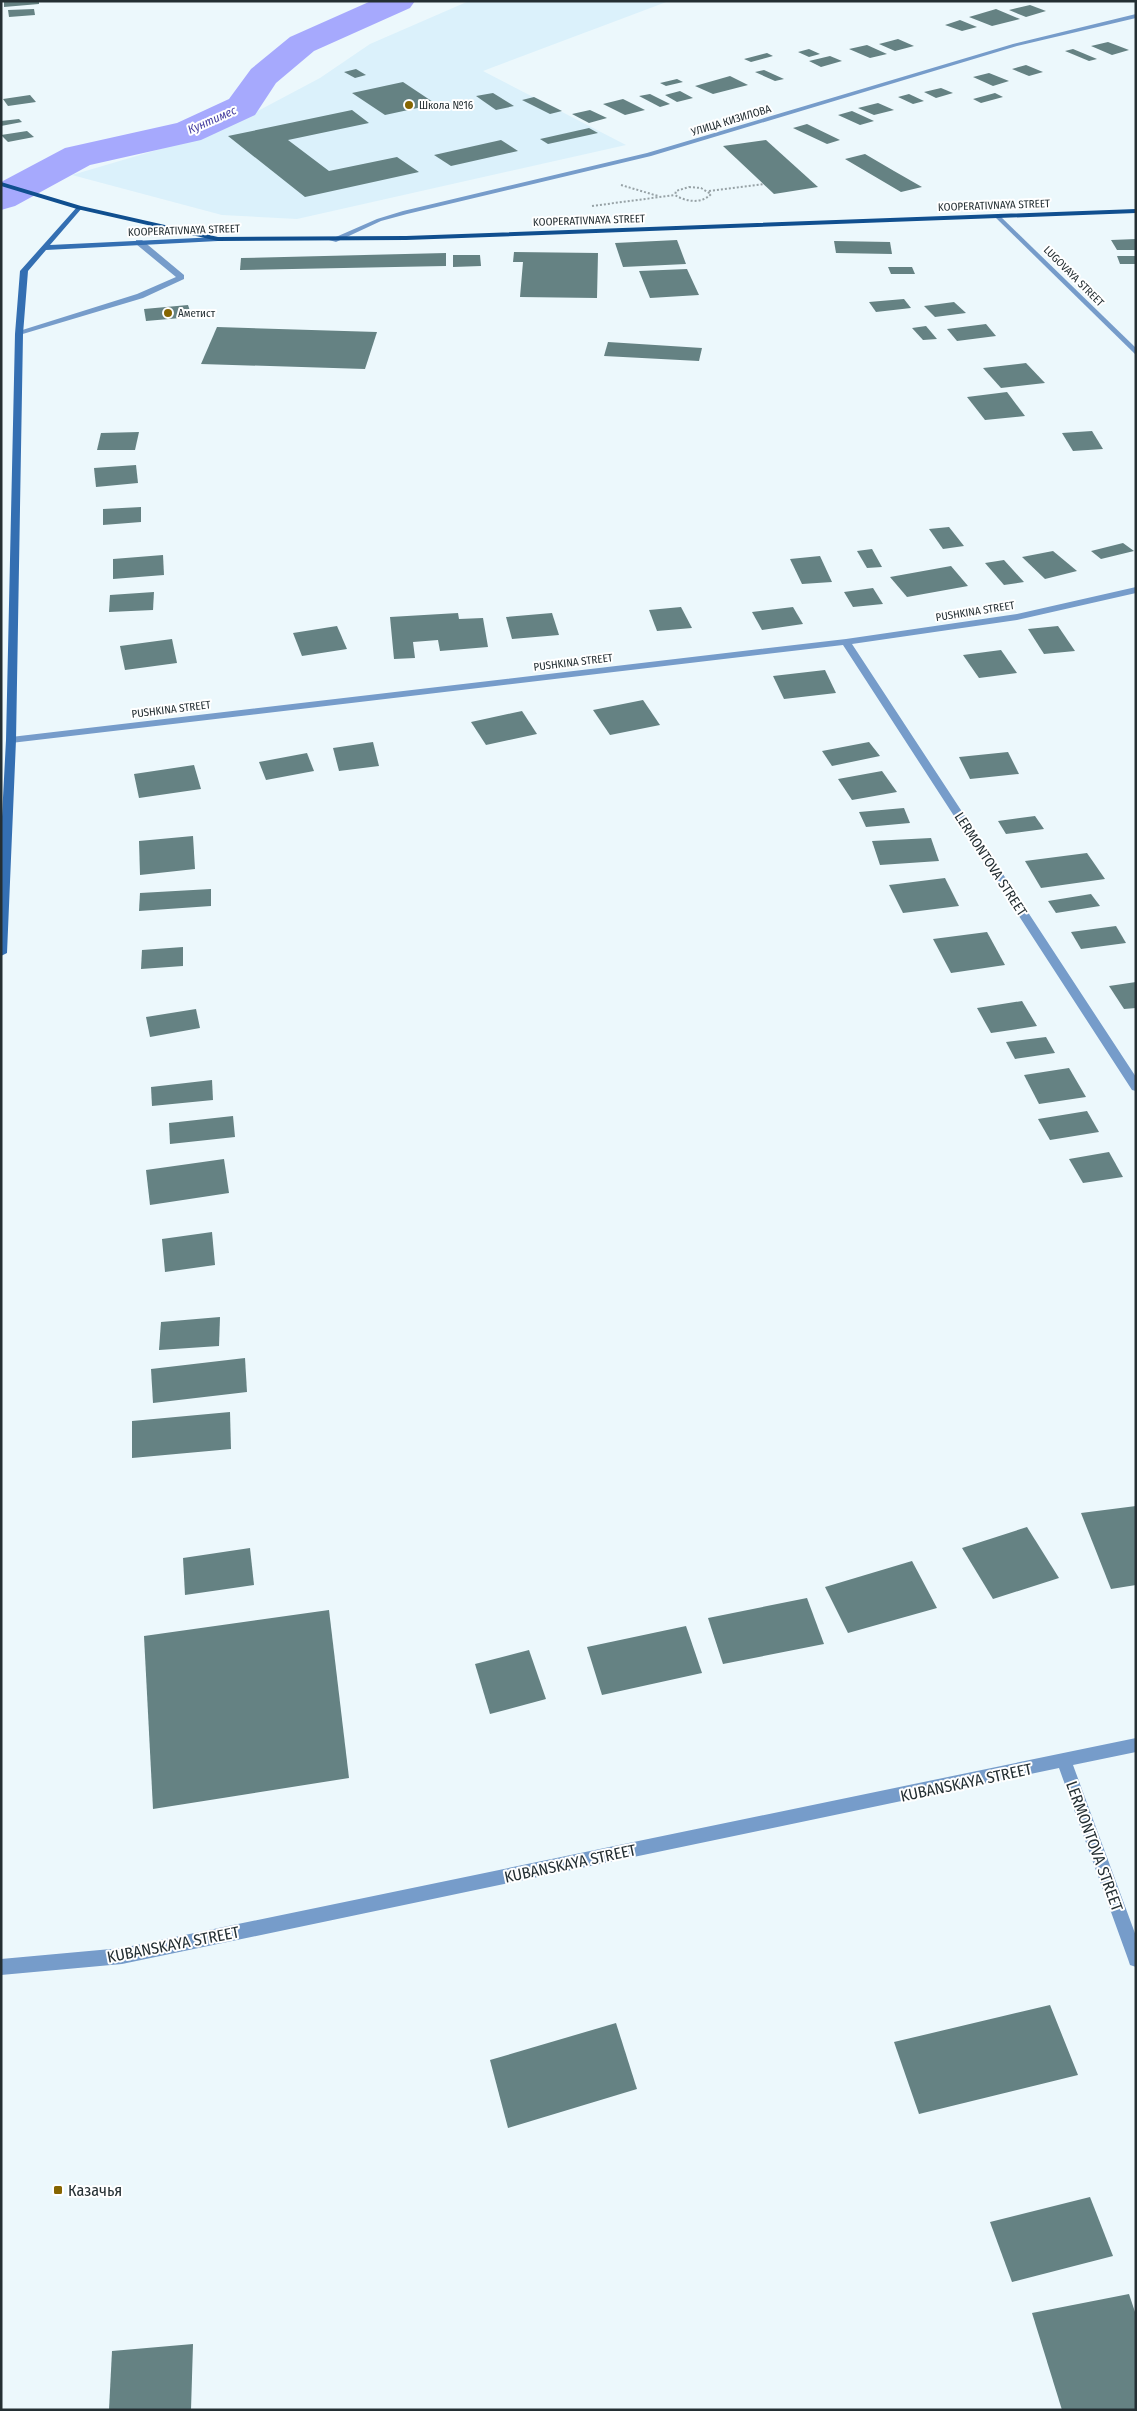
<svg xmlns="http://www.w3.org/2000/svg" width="1137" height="2411" font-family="'Fira Sans Condensed',sans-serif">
<rect width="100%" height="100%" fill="#ecf8fc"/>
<!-- built -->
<path fill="#dbf1fb" d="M469 1H669L483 71 626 145 297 219 222 215 72 175 218 132 320 78 370 44Z"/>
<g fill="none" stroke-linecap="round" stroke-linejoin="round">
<!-- river -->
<path fill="#a6a9fd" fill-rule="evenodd" d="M371 1H415L410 8 314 51 276 83 255 115 201 140 90 165 15 206 1 210V182L65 148 177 123 229 99 251 69 290 37Z"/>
</g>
<!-- building -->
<g fill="#658283">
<path d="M39 1V4L4 7V2Z"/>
<path d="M1030 5 1046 11 1026 17 1009 10Z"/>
<path d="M34 9 35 15 9 17 8 10Z"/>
<path d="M996 9 1020 19 992 26 969 17Z"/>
<path d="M960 20 977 27 962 31 945 25Z"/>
<path d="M898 39 914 46 895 51 879 44Z"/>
<path d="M1108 42 1129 50 1112 55 1091 46Z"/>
<path d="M867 45 887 54 870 58 849 49Z"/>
<path d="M809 49 820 54 809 57 798 52Z"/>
<path d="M1073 49 1097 59 1089 61 1065 51Z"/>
<path d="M767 53 773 56 751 62 744 59Z"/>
<path d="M830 56 842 61 821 67 809 61Z"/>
<path d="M1026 65 1043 72 1029 76 1012 69Z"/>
<path d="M356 69 366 75 355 78 344 72Z"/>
<path d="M764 70 784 79 775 81 755 72Z"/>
<path d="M989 73 1009 81 993 86 973 77Z"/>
<path d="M730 76 748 85 713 94 695 86Z"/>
<path d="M677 79 683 82 666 86 660 83Z"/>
<path d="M403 82 436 104 385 115 352 93Z"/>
<path d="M941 88 953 93 936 98 924 92Z"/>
<path d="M680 91 693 98 677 102 665 95Z"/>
<path d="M493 93 514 106 496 110 476 96Z"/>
<path d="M995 93 1003 97 981 103 973 99Z"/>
<path d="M650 94 670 104 660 107 639 96Z"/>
<path d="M909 94 924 101 913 104 898 97Z"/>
<path d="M30 95 36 102 8 106 3 99Z"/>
<path d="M534 97 562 111 550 114 522 100Z"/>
<path d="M623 99 645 110 625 115 603 104Z"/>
<path d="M878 103 894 110 874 115 858 108Z"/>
<path d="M352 110 369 123 288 140 329 171 397 157 419 172 305 197 228 136Z"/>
<path d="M590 110 607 118 589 123 572 114Z"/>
<path d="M852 111 874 121 860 125 838 115Z"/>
<path d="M19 119 22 122 1 126V121Z"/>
<path d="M807 124 840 140 827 144 793 128Z"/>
<path d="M589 128 598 133 548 144 540 139Z"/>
<path d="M27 131 34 137 8 142 1 135Z"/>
<path d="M501 140 518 151 451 166 434 155Z"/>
<path d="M766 140 818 187 774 194 723 146Z"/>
<path d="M865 154 894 171 922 187 901 192 845 159Z"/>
<path d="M1136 239V250H1117L1111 240Z"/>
<path d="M677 240 686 264 623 267 615 243Z"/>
<path d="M834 241 890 242 892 254 836 253Z"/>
<path d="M514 252 598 253 597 298 520 297 523 262H513Z"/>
<path d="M446 253V266L240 270 241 258Z"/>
<path d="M453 255H480L481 266 453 267Z"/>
<path d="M1117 256H1136V264H1120Z"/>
<path d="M888 267H912L915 274H891Z"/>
<path d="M687 269 699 295 650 298 639 271Z"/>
<path d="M904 299 911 308 876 312 869 302Z"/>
<path d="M954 302 966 313 935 317 924 306Z"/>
<path d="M188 305 192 317 146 321 144 309Z"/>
<path d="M986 324 996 336 957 341 947 329Z"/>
<path d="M926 326 937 339 923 340 912 328Z"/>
<path d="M217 327 377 332 365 369 201 364Z"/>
<path d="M608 342 702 348 699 361 604 356Z"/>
<path d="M1026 363 1045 383 1001 388 983 368Z"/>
<path d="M1007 392 1025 416 985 420 967 397Z"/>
<path d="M1092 431 1103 449 1073 451 1062 433Z"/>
<path d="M139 432 135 450H97L101 433Z"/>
<path d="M136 465 138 483 96 487 94 468Z"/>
<path d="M141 507V522L103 525V509Z"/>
<path d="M949 527 964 546 943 549 929 529Z"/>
<path d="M1123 543 1134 551 1101 559 1091 551Z"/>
<path d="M872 549 882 567 867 568 857 551Z"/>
<path d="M1053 551 1077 571 1045 579 1022 557Z"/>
<path d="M163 555 164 575 113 579V559Z"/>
<path d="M820 556 832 582 802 584 790 559Z"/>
<path d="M1004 560 1024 582 1004 585 985 563Z"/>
<path d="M951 566 968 586 907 597 890 577Z"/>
<path d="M873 588 883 604 853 607 844 592Z"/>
<path d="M154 592 153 610 109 612 110 595Z"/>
<path d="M681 607 692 628 657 631 649 610Z"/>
<path d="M793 607 803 624 762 630 752 612Z"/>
<path d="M458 613 459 619 483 618 488 647 440 651 438 640 413 642 415 658 394 659 390 617Z"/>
<path d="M552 613 559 635 512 639 506 617Z"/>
<path d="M337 626 347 649 302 656 293 633Z"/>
<path d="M1058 626 1075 651 1044 654 1028 629Z"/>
<path d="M172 639 177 663 125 670 120 646Z"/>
<path d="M1001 650 1017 673 979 678 963 655Z"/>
<path d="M825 670 836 693 784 699 773 676Z"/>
<path d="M643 700 660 725 610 735 593 710Z"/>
<path d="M522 711 537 734 486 745 471 722Z"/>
<path d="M373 742 379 766 339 771 333 748Z"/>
<path d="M869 742 880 756 832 766 822 751Z"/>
<path d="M1008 752 1019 774 970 779 959 757Z"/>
<path d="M307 753 314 771 266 780 259 762Z"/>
<path d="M194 765 201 789 139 798 134 774Z"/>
<path d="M882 771 897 792 852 800 838 779Z"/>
<path d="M904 808 910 823 866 827 859 812Z"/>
<path d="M1035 816 1044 829 1006 834 998 821Z"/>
<path d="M193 836 195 869 140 875 139 841Z"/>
<path d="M931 838 939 861 880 865 872 841Z"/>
<path d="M1087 853 1105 879 1041 888 1025 861Z"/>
<path d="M945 878 959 906 903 913 889 885Z"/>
<path d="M211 889V906L139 911 140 893Z"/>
<path d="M1091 894 1100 906 1056 913 1048 901Z"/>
<path d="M1116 926 1126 943 1081 949 1071 932Z"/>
<path d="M987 932 1005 965 951 973 933 939Z"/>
<path d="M183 947V966L141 969 142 950Z"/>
<path d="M1136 982V1008L1124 1009 1109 986Z"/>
<path d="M1022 1001 1037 1026 991 1033 977 1008Z"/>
<path d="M196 1009 200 1028 150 1037 146 1017Z"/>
<path d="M1046 1037 1055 1053 1015 1059 1006 1042Z"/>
<path d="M1069 1068 1086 1097 1039 1104 1024 1075Z"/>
<path d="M212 1080 213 1100 152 1106 151 1087Z"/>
<path d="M1087 1111 1099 1132 1050 1140 1038 1119Z"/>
<path d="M233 1116 235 1137 170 1144 169 1123Z"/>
<path d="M1109 1152 1123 1177 1083 1183 1069 1159Z"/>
<path d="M224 1159 229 1193 150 1205 146 1170Z"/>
<path d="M212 1232 215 1265 165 1272 162 1239Z"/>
<path d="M220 1317 219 1346 159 1350 161 1322Z"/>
<path d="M245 1358 247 1392 153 1403 151 1369Z"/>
<path d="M230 1412 231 1449 132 1458V1421Z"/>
<path d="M1136 1506V1585L1111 1589 1081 1513Z"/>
<path d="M1027 1527 1059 1578 993 1599 962 1548Z"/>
<path d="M250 1548 254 1585 185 1595 183 1558Z"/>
<path d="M912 1561 937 1608 848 1633 825 1587Z"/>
<path d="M807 1598 824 1644 723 1664 708 1618Z"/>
<path d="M329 1610 349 1778 153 1809 144 1636Z"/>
<path d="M686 1626 702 1673 602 1695 587 1647Z"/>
<path d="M529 1650 546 1699 490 1714 475 1664Z"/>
<path d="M1050 2005 1078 2075 919 2114 894 2042Z"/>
<path d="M616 2023 637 2089 508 2128 490 2060Z"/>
<path d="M1090 2197 1113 2256 1012 2282 990 2222Z"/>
<path d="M1129 2294 1136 2315V2410H1062L1032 2313Z"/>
<path d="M193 2344 191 2410H109L112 2351Z"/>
</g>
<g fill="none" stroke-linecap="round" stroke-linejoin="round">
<!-- path -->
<g stroke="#97a2a6" stroke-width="2" stroke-dasharray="2 2" stroke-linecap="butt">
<path d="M621 185 658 196"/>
<path d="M689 187 701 188 711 194C702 204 686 202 675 195L676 191Z"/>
<path d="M709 191 764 184"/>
<path d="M592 206 675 195"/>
</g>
<!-- lane -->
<path fill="#769cca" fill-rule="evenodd" d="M136 240H142L184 275V279L143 298 16 336V332L137 294 176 277 136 244Z"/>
<!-- street -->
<g fill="#769cca" fill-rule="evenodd">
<path d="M1136 14V18L1017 46 651 156 407 214 381 221 336 242 329 240 377 219 403 211 647 153 1013 44Z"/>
<path d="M995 215H999L1136 348V355L995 217Z"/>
<path d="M1136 587V593L1017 620 852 644 1136 1077V1091L1132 1090 843 645 11 743 6 740 11 737 846 639 1017 614Z"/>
<path d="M1136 1738V1752L1073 1765 1136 1936V1967L1130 1965 1128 1959 1059 1768 122 1964 1 1975V1959L122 1948Z"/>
</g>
<!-- secondary -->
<path fill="#346fb2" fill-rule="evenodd" d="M77 207 82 208 50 245 218 237 222 239 218 241 46 250 28 271 23 334 16 740 7 953 1 956V836L6 740 15 334 20 271Z"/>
<!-- primary -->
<path fill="#104f8f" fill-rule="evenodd" d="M1 182 81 206 218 237 406 236 1136 209V213L406 240 218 241 77 209 1 186Z"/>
</g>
<!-- markers -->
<g fill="#866500" stroke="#fff" stroke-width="2">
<circle cx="409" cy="105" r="5"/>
<circle cx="168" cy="313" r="5"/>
<rect x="53" y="2185" width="10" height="10" rx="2.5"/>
</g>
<g text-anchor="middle" stroke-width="4" stroke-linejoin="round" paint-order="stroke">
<!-- far-poi labels -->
<g font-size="11" fill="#242f33" stroke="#fff" text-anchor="start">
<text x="419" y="109">Школа №16</text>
<text x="178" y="317">Аметист</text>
</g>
<!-- far-street labels -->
<g font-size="11" fill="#242f33" stroke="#fff">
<text transform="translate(731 120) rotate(-17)" y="4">УЛИЦА КИЗИЛОВА</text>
<text transform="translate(994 205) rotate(-2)" y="4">KOOPERATIVNAYA STREET</text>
<text transform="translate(589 220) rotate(-2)" y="4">KOOPERATIVNAYA STREET</text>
<text transform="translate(184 230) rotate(-2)" y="4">KOOPERATIVNAYA STREET</text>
<text transform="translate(1074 276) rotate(45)" y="4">LUGOVAYA STREET</text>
<text transform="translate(975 611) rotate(-9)" y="4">PUSHKINA STREET</text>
<text transform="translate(573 662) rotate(-7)" y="4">PUSHKINA STREET</text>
<text transform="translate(171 709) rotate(-7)" y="4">PUSHKINA STREET</text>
</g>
<!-- far-water labels -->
<g font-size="12" font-style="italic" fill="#4942a2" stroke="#fff">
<text transform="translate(212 120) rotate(-24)" y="4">Кунтимес</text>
</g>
<!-- street labels -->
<g font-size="14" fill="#242f33" stroke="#fff">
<text transform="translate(991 864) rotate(57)" y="5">LERMONTOVA STREET</text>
</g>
<!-- near-street labels -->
<g font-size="16" fill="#242f33" stroke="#fff">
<text transform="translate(966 1782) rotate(-12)" y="6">KUBANSKAYA STREET</text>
<text transform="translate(1095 1846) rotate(70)" y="6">LERMONTOVA STREET</text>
<text transform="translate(570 1863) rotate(-12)" y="6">KUBANSKAYA STREET</text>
<text transform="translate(173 1944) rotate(-11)" y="6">KUBANSKAYA STREET</text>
</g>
<!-- near-poi labels -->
<g font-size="16" fill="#242f33" stroke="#fff" text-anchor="start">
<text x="68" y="2196">Казачья</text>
</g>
</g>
<!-- border -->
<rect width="1137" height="2411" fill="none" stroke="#242f33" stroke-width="5"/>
</svg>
